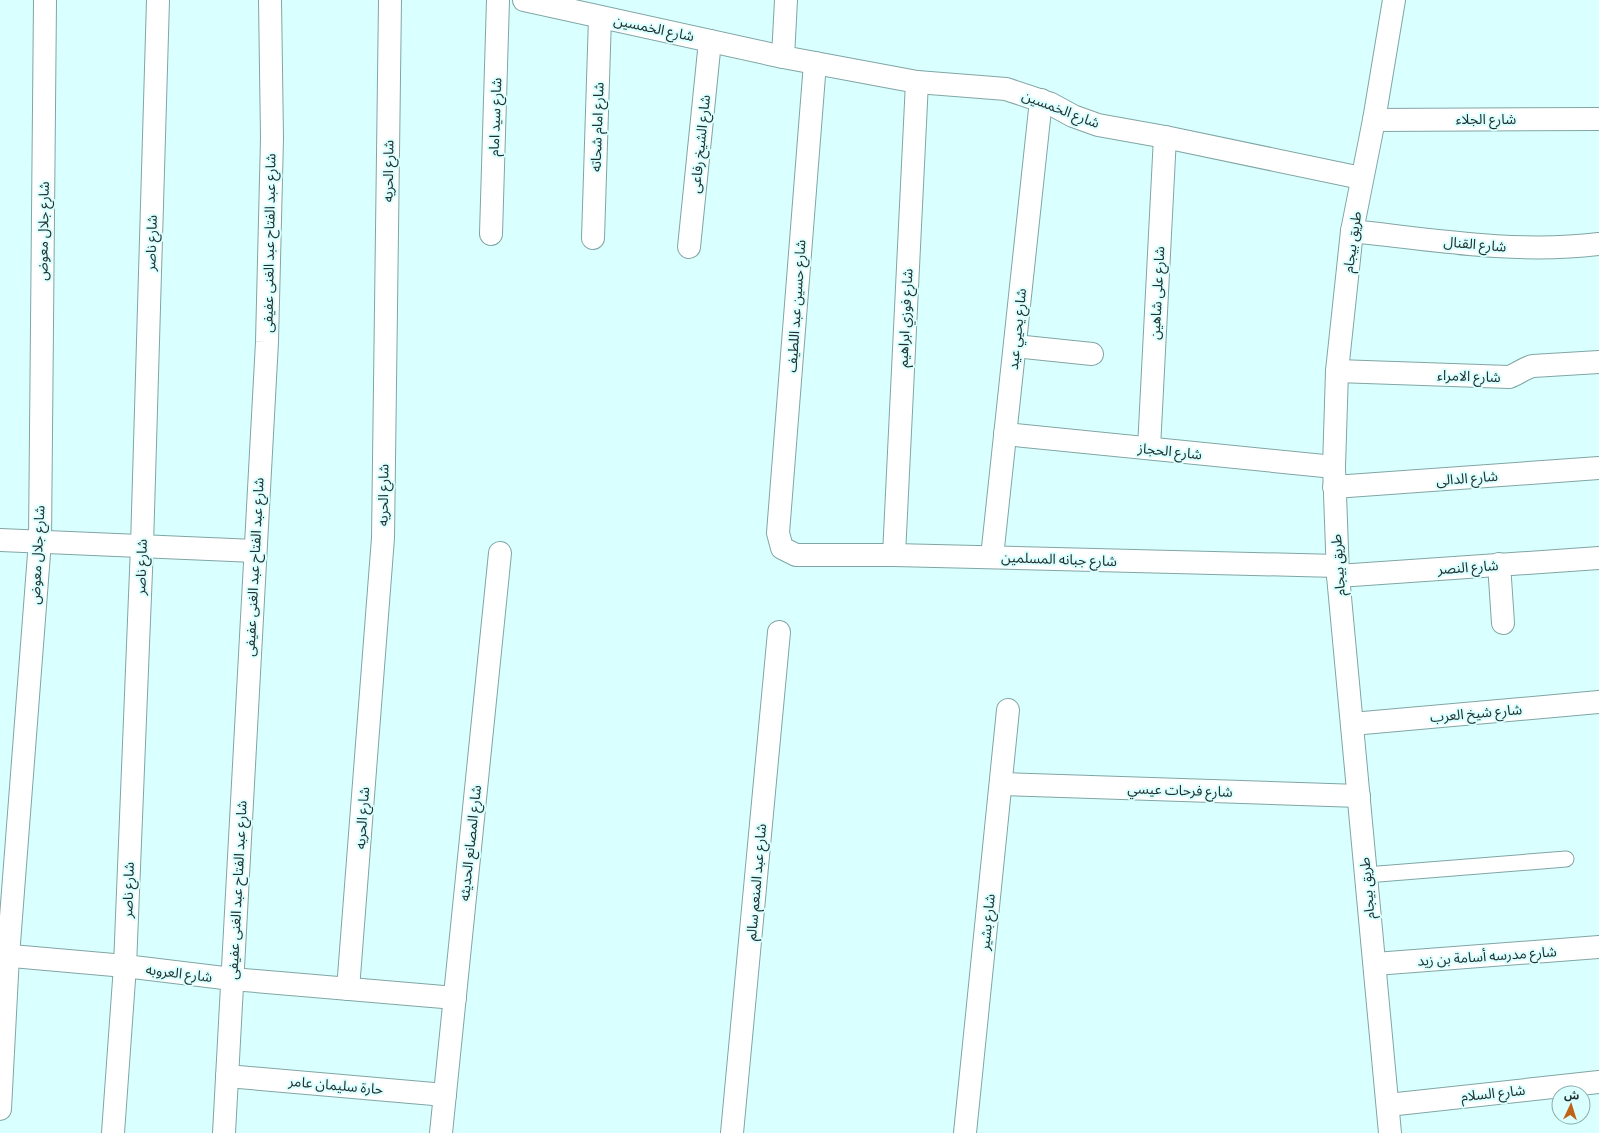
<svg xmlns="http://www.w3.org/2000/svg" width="1599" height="1133" font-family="'Titillium Web','Noto Sans Arabic',sans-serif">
<rect width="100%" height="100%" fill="#d9ffff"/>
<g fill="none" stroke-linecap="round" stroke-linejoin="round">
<defs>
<path id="service" d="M1366 875 1566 859"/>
<g id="minor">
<path d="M524 0 783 57 917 82 1006 89 1051 104 1073 116 1098 125 1165 137 1361 178"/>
<path d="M783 57 786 0"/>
<path d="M815 63 778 533 782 548 796 555H894L1337 566"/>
<path d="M1374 120 1599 119"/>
<path d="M1352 231C1434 240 1516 254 1599 244"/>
<path d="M491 234 498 0"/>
<path d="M593 238 600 17"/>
<path d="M689 247 710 41"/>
<path d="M1015 346 1092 354"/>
<path d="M1337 371 1509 377C1518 374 1524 368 1533 366L1599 362"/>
<path d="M1005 434 1334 467"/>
<path d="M1149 448 1165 137"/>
<path d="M1334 487 1599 468"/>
<path d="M0 540 255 551"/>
<path d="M894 555 917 82"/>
<path d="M992 557 1041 100"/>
<path d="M1499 564 1503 623"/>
<path d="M1338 576 1599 558"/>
<path d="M1352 724 1599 702"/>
<path d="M1001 784 1359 796"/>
<path d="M0 955 125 966 232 979 455 998"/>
<path d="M1375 964 1599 947"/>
<path d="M348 989 383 538 390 0"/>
<path d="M227 1076 445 1095"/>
<path d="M1388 1105 1599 1082"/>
<path d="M0 1109 8 956 40 541 45 0"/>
<path d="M113 1133 125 966 142 546 158 0"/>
<path d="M224 1133 267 342 272 138 270 0"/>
<path d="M441 1133 500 553"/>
<path d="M732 1133 779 632"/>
<path d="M965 1133 1008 710"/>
</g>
<path id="secondary" d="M1390 1133 1338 576 1334 467 1337 371 1352 231 1374 120 1394 0"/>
</defs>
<!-- service casing -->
<use href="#service" stroke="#81a5a5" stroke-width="17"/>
<!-- minor casing -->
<use href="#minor" stroke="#81a5a5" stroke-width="24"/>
<!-- secondary casing -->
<use href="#secondary" stroke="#81a5a5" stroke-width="24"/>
<!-- service -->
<use href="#service" stroke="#fff" stroke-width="15"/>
<!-- minor -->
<use href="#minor" stroke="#fff" stroke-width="22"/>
<!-- secondary -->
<use href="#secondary" stroke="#fff" stroke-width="22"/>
</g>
<g text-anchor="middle" stroke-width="4" stroke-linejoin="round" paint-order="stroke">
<!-- street labels -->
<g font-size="14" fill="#212f2f" stroke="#d9ffff">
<text transform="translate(654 28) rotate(12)" y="5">شارع الخمسين</text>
<text transform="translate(1061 109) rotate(21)" y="5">شارع الخمسين</text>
<text transform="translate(495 117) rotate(-88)" y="5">شارع سيد امام</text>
<text x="1486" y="124">شارع الجلاء</text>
<text transform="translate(597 127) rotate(-88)" y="5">شارع امام شحاته</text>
<text transform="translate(700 144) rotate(-84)" y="5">شارع الشيخ رفاعى</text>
<text transform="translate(388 171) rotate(-89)" y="5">شارع الحريه</text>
<text transform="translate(43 231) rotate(-89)" y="5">شارع جلال معوض</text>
<text transform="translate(1352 242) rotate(-82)" y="5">طريق بيجام</text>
<text transform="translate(151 243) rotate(-88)" y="5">شارع ناصر</text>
<text transform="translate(269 243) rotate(-89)" y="5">شارع عبد الفتاح عبد الغنى عفيفى</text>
<text transform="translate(1475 244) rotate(5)" y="5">شارع القنال</text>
<text transform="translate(1157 293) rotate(-87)" y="5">شارع على شاهين</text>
<text transform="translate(796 306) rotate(-86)" y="5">شارع حسين عبد اللطيف</text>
<text transform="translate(905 318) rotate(-87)" y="5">شارع فوزي ابراهيم</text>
<text transform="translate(1017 329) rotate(-84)" y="5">شارع يحيي عيد</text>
<text transform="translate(1469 376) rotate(2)" y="5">شارع الامراء</text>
<text transform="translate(1170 451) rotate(6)" y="5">شارع الحجاز</text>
<text transform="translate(1467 478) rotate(-4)" y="5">شارع الدالى</text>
<text transform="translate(383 495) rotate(-89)" y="5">شارع الحريه</text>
<text transform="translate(37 555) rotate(-87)" y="5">شارع جلال معوض</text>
<text transform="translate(1059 559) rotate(2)" y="5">شارع جبانه المسلمين</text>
<text transform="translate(1338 565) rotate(-94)" y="5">طريق بيجام</text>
<text transform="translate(141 567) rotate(-88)" y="5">شارع ناصر</text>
<text transform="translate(254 567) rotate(-87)" y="5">شارع عبد الفتاح عبد الغنى عفيفى</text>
<text transform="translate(1468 567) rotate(-4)" y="5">شارع النصر</text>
<text transform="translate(1476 713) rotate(-5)" y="5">شارع شيخ العرب</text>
<text transform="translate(1180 790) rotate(2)" y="5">شارع فرحات عيسي</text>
<text transform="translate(362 818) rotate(-86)" y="5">شارع الحريه</text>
<text transform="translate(470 843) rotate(-84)" y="5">شارع المصانع الحديثه</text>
<text transform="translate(756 882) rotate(-85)" y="5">شارع عبد المنعم سالم</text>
<text transform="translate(1367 888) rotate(-95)" y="5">طريق بيجام</text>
<text transform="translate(128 890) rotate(-88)" y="5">شارع ناصر</text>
<text transform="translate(237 890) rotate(-87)" y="5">شارع عبد الفتاح عبد الغنى عفيفى</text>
<text transform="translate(987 922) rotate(-84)" y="5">شارع بشير</text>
<text transform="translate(1487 956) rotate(-4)" y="5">شارع مدرسه أسامة بن زيد</text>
<text transform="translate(179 973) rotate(7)" y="5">شارع العروبه</text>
<text transform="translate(336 1085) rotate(5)" y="5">حارة سليمان عامر</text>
<text transform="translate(1493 1093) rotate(-6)" y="5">شارع السلام</text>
</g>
</g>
<!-- north arrow -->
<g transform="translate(1571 1105) rotate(4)"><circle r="19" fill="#d9ffff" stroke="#8facac"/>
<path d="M0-3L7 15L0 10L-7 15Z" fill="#c06316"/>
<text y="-6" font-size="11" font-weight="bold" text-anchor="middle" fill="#212f2f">ش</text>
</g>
</svg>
